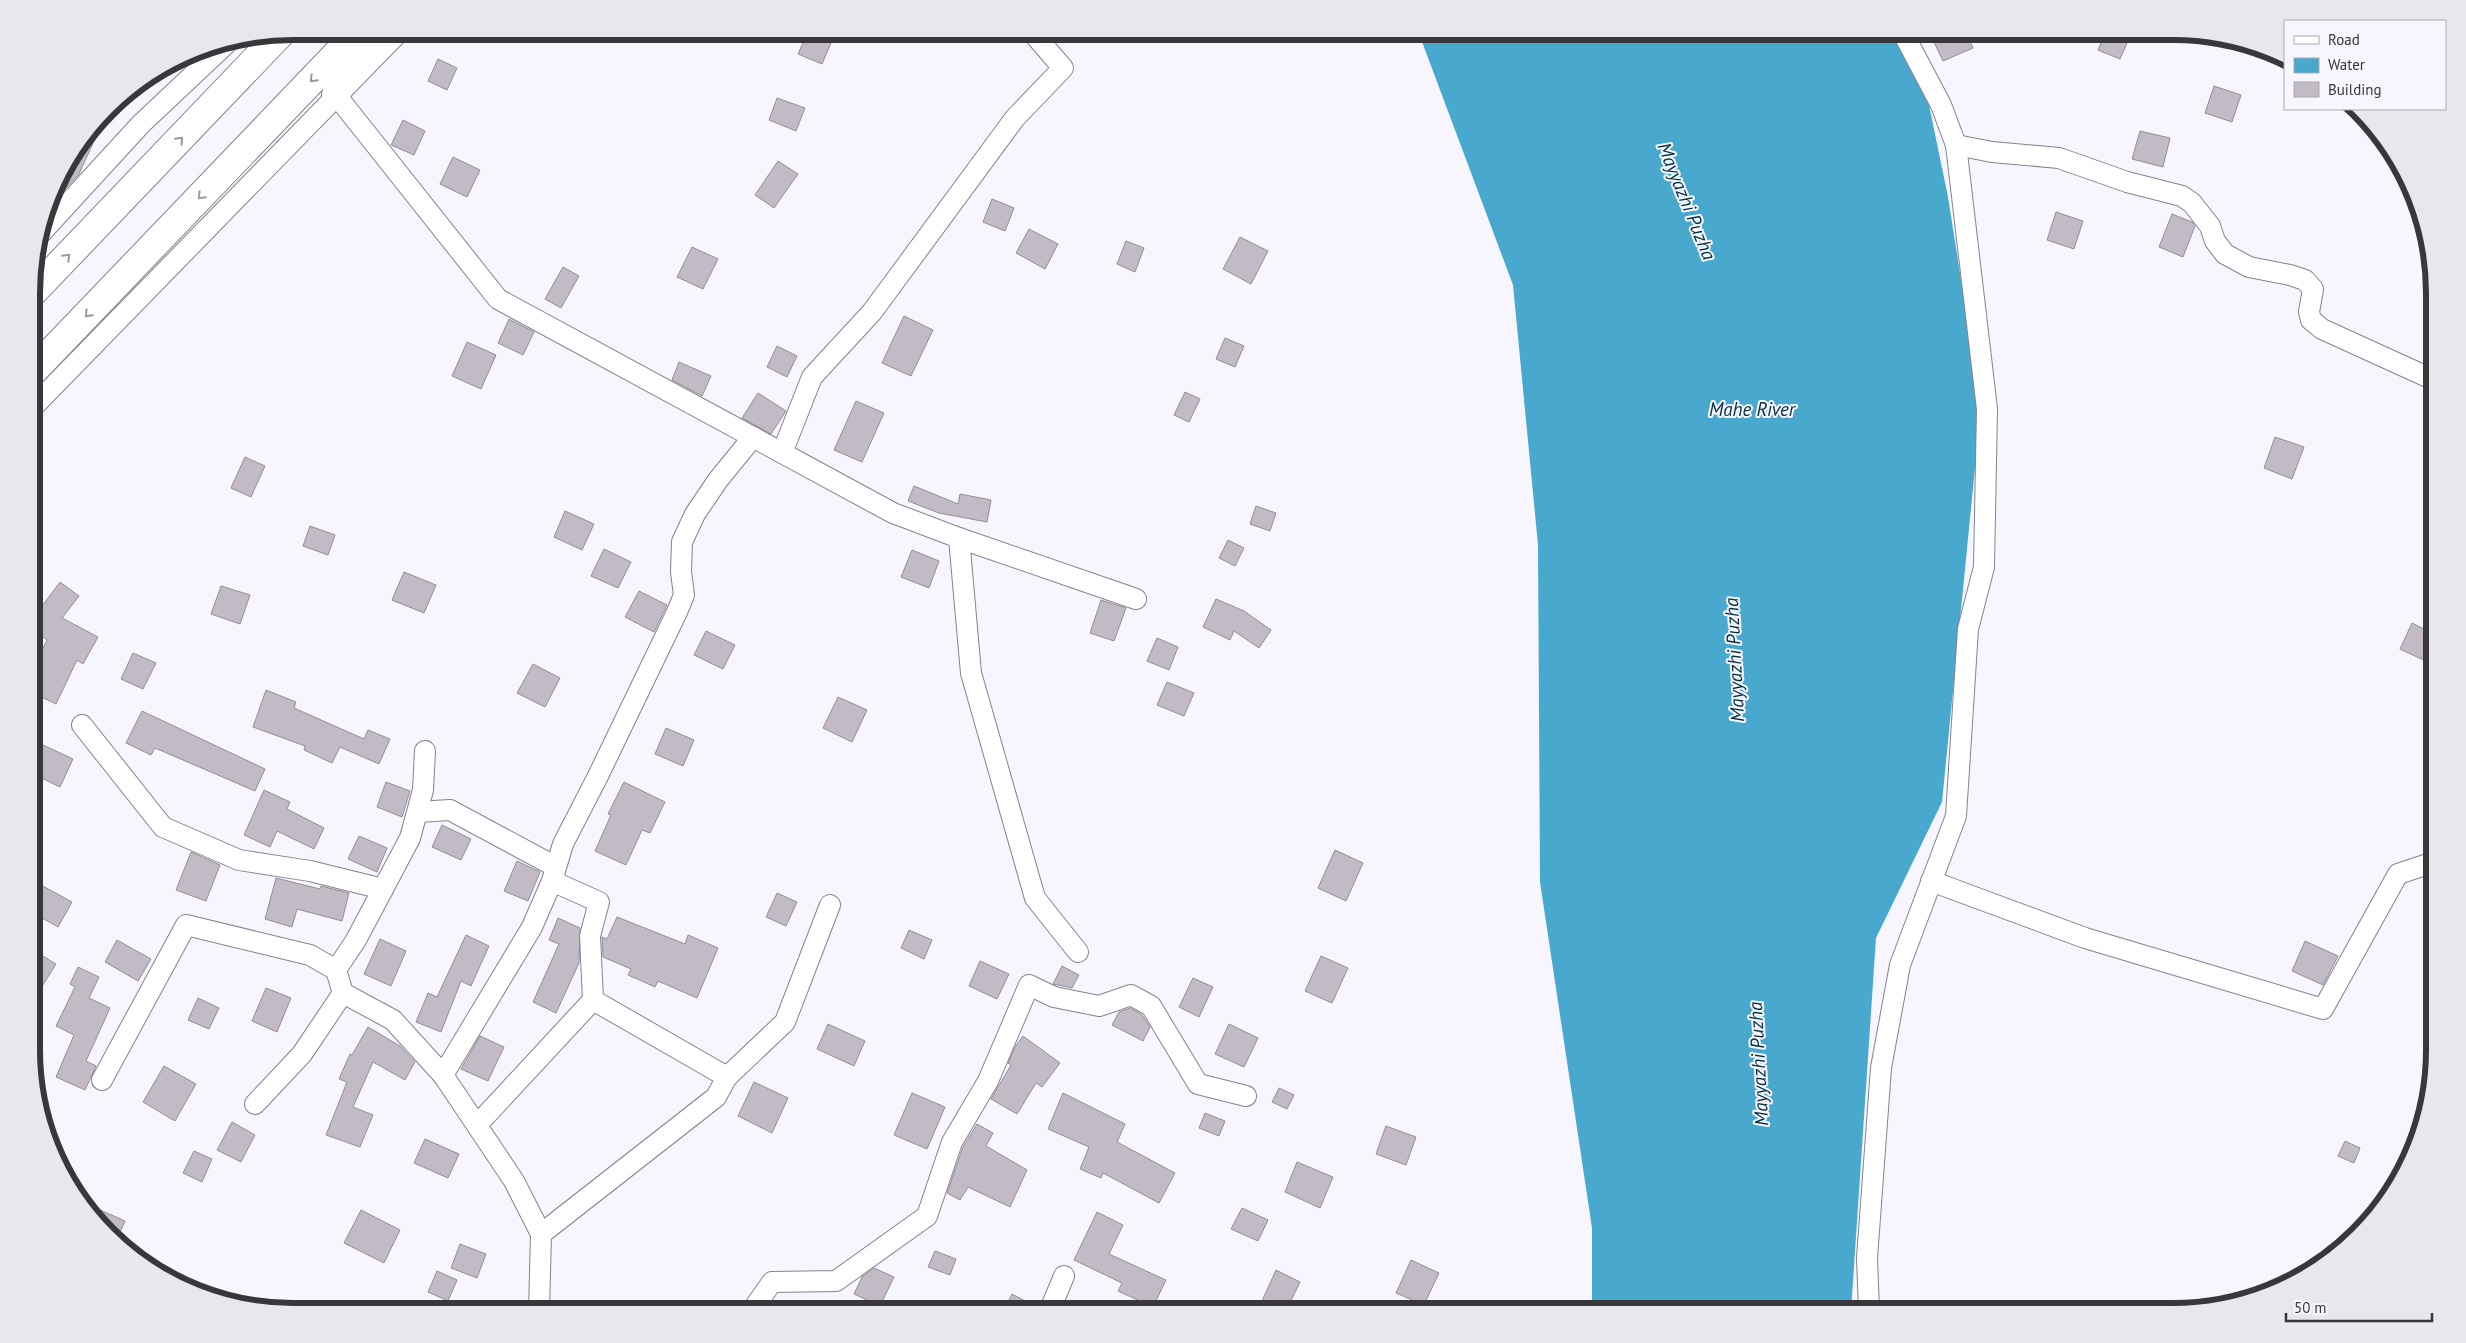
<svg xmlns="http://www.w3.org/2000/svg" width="2466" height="1343" font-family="'PT Sans',sans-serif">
<rect width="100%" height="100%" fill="#f7f6fe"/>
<!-- water -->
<path fill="#49a8ce" d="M1418 31H1890L1929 105 1948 197 1981 407 1942 802 1876 938 1851 1311H1592V1228L1540 882 1538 545 1513 285Z"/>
<!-- building -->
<g fill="#c2bac4" stroke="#948d96">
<path d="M808 31H823L834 36 822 64 798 54Z"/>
<path d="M1943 31H1965L1973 48 1943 61 1931 36Z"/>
<path d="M2106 31 2128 41 2120 59 2098 50Z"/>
<path d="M438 59 457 68 447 90 428 81Z"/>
<path d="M2214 86 2241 95 2232 122 2205 113Z"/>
<path d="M777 98 805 108 796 131 769 120Z"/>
<path d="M403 120 425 131 414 155 391 145Z"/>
<path d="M2140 131 2170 138 2163 167 2132 159Z"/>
<path d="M90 136 95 139 79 174 65 189 56 185 58 177Z"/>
<path d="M453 157 480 170 467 197 440 184Z"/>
<path d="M778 161 798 174 774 208 755 195Z"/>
<path d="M992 199 1014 208 1005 231 983 222Z"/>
<path d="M2056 212 2083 221 2074 249 2047 240Z"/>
<path d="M2172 214 2192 222 2195 226 2183 257 2159 247Z"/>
<path d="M1029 229 1058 244 1045 269 1016 253Z"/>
<path d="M1240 237 1268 251 1251 284 1223 269Z"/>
<path d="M1126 241 1144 248 1135 272 1117 264Z"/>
<path d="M692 247 718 259 703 289 677 277Z"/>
<path d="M563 267 579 276 561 308 545 299Z"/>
<path d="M904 316 933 330 911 376 882 363Z"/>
<path d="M509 319 534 332 523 355 498 343Z"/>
<path d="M1225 338 1244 346 1235 367 1216 359Z"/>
<path d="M467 342 496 355 481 389 452 376Z"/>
<path d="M777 346 797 356 787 377 767 367Z"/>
<path d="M679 362 711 376 702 396 672 380Z"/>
<path d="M1185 392 1200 399 1189 422 1174 415Z"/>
<path d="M758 393 786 411 771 434 742 418Z"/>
<path d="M856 401 884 413 862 462 834 450Z"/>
<path d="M2275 437 2304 447 2292 479 2264 468Z"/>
<path d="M245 457 265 466 251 497 231 488Z"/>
<path d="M914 486 958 504 960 494 991 500 987 522 939 513 908 501Z"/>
<path d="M1256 506 1276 513 1270 531 1250 524Z"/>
<path d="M565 511 594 524 582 550 554 537Z"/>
<path d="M310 526 335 535 328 555 303 546Z"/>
<path d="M1228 540 1244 548 1235 566 1219 558Z"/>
<path d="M604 549 631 562 618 588 591 576Z"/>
<path d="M912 550 939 561 929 588 901 577Z"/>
<path d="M404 572 436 585 424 613 392 600Z"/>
<path d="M60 582 79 596 62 618 98 637 83 664 77 660 56 704 33 693V669L47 640 33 630V618Z"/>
<path d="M221 586 250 595 240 624 211 614Z"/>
<path d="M639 591 667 605 654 632 625 617Z"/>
<path d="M1216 599 1244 611 1271 630 1259 648 1234 631 1230 640 1203 627Z"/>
<path d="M1101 600 1126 608 1114 641 1090 633Z"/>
<path d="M2412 623 2434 634V665L2400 649Z"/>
<path d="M706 631 735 645 723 669 694 655Z"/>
<path d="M1157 638 1178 647 1169 670 1147 661Z"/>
<path d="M133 653 156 663 143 689 121 679Z"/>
<path d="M533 664 560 678 545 707 517 693Z"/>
<path d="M1167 682 1194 693 1184 716 1157 705Z"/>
<path d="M266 690 296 702 294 708 364 739 368 730 390 739 379 764 340 747 332 763 304 750 305 746 253 727Z"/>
<path d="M838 697 867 710 852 742 823 728Z"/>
<path d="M142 711 265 769 255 791 155 748 151 755 126 743Z"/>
<path d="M666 728 694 740 683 766 655 754Z"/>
<path d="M43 745 73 759 60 787 33 774V766Z"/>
<path d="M386 782 410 791 402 817 377 807Z"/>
<path d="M624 782 665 802 650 833 642 830 626 865 595 851 611 815 608 814Z"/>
<path d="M264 790 290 802 287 809 324 828 314 849 277 831 270 847 244 835Z"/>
<path d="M442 825 471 839 461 860 432 847Z"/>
<path d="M359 836 387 848 377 872 348 859Z"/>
<path d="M1335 850 1363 863 1346 901 1318 888Z"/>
<path d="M191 852 220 865 206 901 176 890Z"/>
<path d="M517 861 540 872 528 901 504 891Z"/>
<path d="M276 878 320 889 321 886 349 893 342 921 297 909 292 927 265 919Z"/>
<path d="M41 885 72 902 58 927 33 913V898Z"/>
<path d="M777 893 797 902 786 926 766 917Z"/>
<path d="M617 917 685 944 688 935 718 948 697 998 658 981 655 987 628 975 631 969 603 957 602 937 607 939Z"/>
<path d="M558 918 580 928 579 963 556 1013 533 1002 559 944 549 940Z"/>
<path d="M909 930 932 940 924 959 901 948Z"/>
<path d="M466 935 489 946 471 986 461 981 441 1032 416 1022 428 993 437 997Z"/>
<path d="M380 939 406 951 391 986 364 974Z"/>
<path d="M117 940 151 959 138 981 105 962Z"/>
<path d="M2305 941 2338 956 2323 985 2292 971Z"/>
<path d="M33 950 56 964 33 1001Z"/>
<path d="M1321 956 1348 968 1332 1003 1305 991Z"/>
<path d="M980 961 1009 974 997 999 969 986Z"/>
<path d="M1062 966 1079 975 1072 988 1053 984Z"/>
<path d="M78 967 99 977 89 998 110 1008 86 1061 96 1066 85 1090 56 1077 74 1035 56 1026 75 987 70 984Z"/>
<path d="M1193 978 1213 987 1199 1017 1179 1007Z"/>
<path d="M266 988 291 998 277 1032 252 1021Z"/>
<path d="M198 998 219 1008 209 1029 188 1020Z"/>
<path d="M1130 1008 1142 1015 1150 1027 1143 1041 1112 1025 1119 1012Z"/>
<path d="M828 1024 865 1041 854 1066 817 1049Z"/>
<path d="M1229 1024 1258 1038 1244 1067 1215 1054Z"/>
<path d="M368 1027 400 1046 415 1062 405 1080 373 1062 353 1107 373 1115 360 1147 326 1135 347 1082 339 1079 350 1054 352 1055Z"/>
<path d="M480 1036 504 1047 488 1081 461 1069Z"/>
<path d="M1023 1036 1060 1063 1042 1087 1036 1083 1017 1114 991 1099 1011 1065 1008 1063 1015 1047Z"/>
<path d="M164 1066 196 1084 175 1121 143 1102Z"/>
<path d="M754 1082 788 1098 772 1133 738 1116Z"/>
<path d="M1279 1088 1294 1095 1287 1109 1272 1102Z"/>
<path d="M912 1093 945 1107 927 1149 894 1135Z"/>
<path d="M1063 1093 1125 1124 1117 1142 1175 1173 1159 1203 1103 1173 1101 1178 1080 1169 1089 1147 1048 1129Z"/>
<path d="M1205 1113 1225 1121 1219 1136 1199 1128Z"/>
<path d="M232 1122 255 1135 241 1162 217 1150Z"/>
<path d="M977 1124 993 1133 986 1146 1027 1170 1010 1207 968 1187 960 1200 947 1193 963 1147Z"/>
<path d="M1386 1126 1416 1137 1406 1165 1376 1154Z"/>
<path d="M425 1139 459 1154 448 1178 414 1163Z"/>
<path d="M2345 1141 2360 1148 2354 1163 2338 1156Z"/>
<path d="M194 1151 212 1159 202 1182 183 1173Z"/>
<path d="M1297 1162 1333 1177 1320 1208 1285 1192Z"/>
<path d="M80 1201 125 1221 116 1242Z"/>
<path d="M1242 1208 1268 1220 1258 1241 1231 1229Z"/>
<path d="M361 1210 400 1230 384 1263 344 1243Z"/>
<path d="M1097 1212 1123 1225 1109 1254 1166 1280 1153 1307 1118 1291 1122 1283 1074 1260Z"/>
<path d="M460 1244 486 1254 477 1278 451 1268Z"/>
<path d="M935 1251 956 1259 950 1275 928 1267Z"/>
<path d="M1411 1260 1439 1273 1424 1305 1396 1293Z"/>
<path d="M874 1268 894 1277 880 1306 854 1294 862 1277Z"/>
<path d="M1276 1270 1300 1282 1286 1311 1262 1301Z"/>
<path d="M437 1271 457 1280 448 1301 428 1292Z"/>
<path d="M1012 1294 1038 1308 1037 1312H1003Z"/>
</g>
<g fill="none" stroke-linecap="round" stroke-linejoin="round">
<defs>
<g id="minor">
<path d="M336 95 498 299 893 513 959 538 971 673 1035 898 1078 952"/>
<path d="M1956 145 1992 152 2059 158 2127 182 2182 196 2192 203 2210 226 2215 241 2225 254 2249 267 2290 275 2305 280 2313 289 2309 312 2311 320 2322 329 2434 380"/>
<path d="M41 233 141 124 226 44"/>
<path d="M33 407 400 31"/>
<path d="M782 453 812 377 872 312 1015 118 1063 68 1031 31"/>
<path d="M959 538 1136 599"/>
<path d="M82 725 163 827 239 860 310 871 383 889"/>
<path d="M418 812 450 810 556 867"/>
<path d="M552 881 599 902 590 936 593 1000"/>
<path d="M1931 881 2085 938 2323 1009 2398 874 2434 862"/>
<path d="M336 970 356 940 410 838 423 790 425 751"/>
<path d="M443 1075 532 927 552 881 563 844 598 776 677 612 684 595 681 572 682 542 695 514 718 480 753 437"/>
<path d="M727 1077 785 1022 830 905"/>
<path d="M102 1080 186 925 310 955 336 970 343 993 393 1020 443 1075 514 1181 541 1234"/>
<path d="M255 1104 302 1054 343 993"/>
<path d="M477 1125 593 1000 727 1077 716 1097 541 1234 539 1312"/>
<path d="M1869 1311 1867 1258 1881 1068 1900 965 1956 816 1968 629 1984 567 1987 409 1956 145 1941 105 1902 31"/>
<path d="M751 1312 772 1282 836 1281 927 1216 952 1142 988 1081 1029 985 1054 997 1099 1006 1131 995 1151 1006 1198 1084 1246 1096"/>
<path d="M1049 1312 1064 1276"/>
</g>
<g id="trunk">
<path d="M336 95 349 61 379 31"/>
<path d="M33 292 280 34"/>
<path d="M33 371 359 31"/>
</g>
</defs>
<!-- minor casing -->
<use href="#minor" stroke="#83838e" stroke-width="22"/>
<!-- trunk casing -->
<use href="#trunk" stroke="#83838e" stroke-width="30"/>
<!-- minor -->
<use href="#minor" stroke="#fff" stroke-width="20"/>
<!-- trunk -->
<use href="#trunk" stroke="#fff" stroke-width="28"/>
</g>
<!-- one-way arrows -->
<defs><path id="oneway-chevron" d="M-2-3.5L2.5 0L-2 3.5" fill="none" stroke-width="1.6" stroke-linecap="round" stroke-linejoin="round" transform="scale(1.25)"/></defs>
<g stroke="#9b9b9e">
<use href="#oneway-chevron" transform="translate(313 79) rotate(134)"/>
<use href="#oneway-chevron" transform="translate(180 140) rotate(-47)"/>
<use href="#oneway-chevron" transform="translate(201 196) rotate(134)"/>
<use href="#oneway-chevron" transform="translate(67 257) rotate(-46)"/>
<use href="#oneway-chevron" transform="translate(88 314) rotate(134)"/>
</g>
<g text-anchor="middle" stroke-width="4" stroke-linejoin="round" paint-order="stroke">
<!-- water labels -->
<g font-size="19" font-style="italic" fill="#032f40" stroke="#f7f6fe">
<text transform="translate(1687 201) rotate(68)" y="7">Mayyazhi Puzha</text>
<text x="1752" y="416">Mahe River</text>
<text transform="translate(1734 660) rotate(-93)" y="7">Mayyazhi Puzha</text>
<text transform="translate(1758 1064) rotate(-93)" y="7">Mayyazhi Puzha</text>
</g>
</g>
<!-- crop -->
<path d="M0 0H2466V1343H0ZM293 40H2173A253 253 0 0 1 2426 293V1050A253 253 0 0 1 2173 1303H293A253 253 0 0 1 40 1050V293A253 253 0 0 1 293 40Z" fill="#e8e7ee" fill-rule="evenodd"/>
<path fill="none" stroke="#37373c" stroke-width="6" d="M293 40H2173A253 253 0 0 1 2426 293V1050A253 253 0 0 1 2173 1303H293A253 253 0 0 1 40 1050V293A253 253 0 0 1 293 40Z"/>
<!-- legend -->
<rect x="2284" y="20" width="162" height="90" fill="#f7f6fe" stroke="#aaaab0"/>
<rect x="2294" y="36" width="25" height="8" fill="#ffffff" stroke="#aaaab0"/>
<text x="2328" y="45" font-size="15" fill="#37373c">Road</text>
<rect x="2294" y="58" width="25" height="15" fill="#49a8ce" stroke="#aaaab0"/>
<text x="2328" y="70" font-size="15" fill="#37373c">Water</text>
<rect x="2294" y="82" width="25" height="15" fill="#c2bac4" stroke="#aaaab0"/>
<text x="2328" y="95" font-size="15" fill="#37373c">Building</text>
<!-- scale -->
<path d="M2286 1313v8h146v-8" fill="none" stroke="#37373c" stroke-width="2.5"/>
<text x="2294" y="1313" font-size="15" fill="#37373c" stroke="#f7f6fe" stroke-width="4" paint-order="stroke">50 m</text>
</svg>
